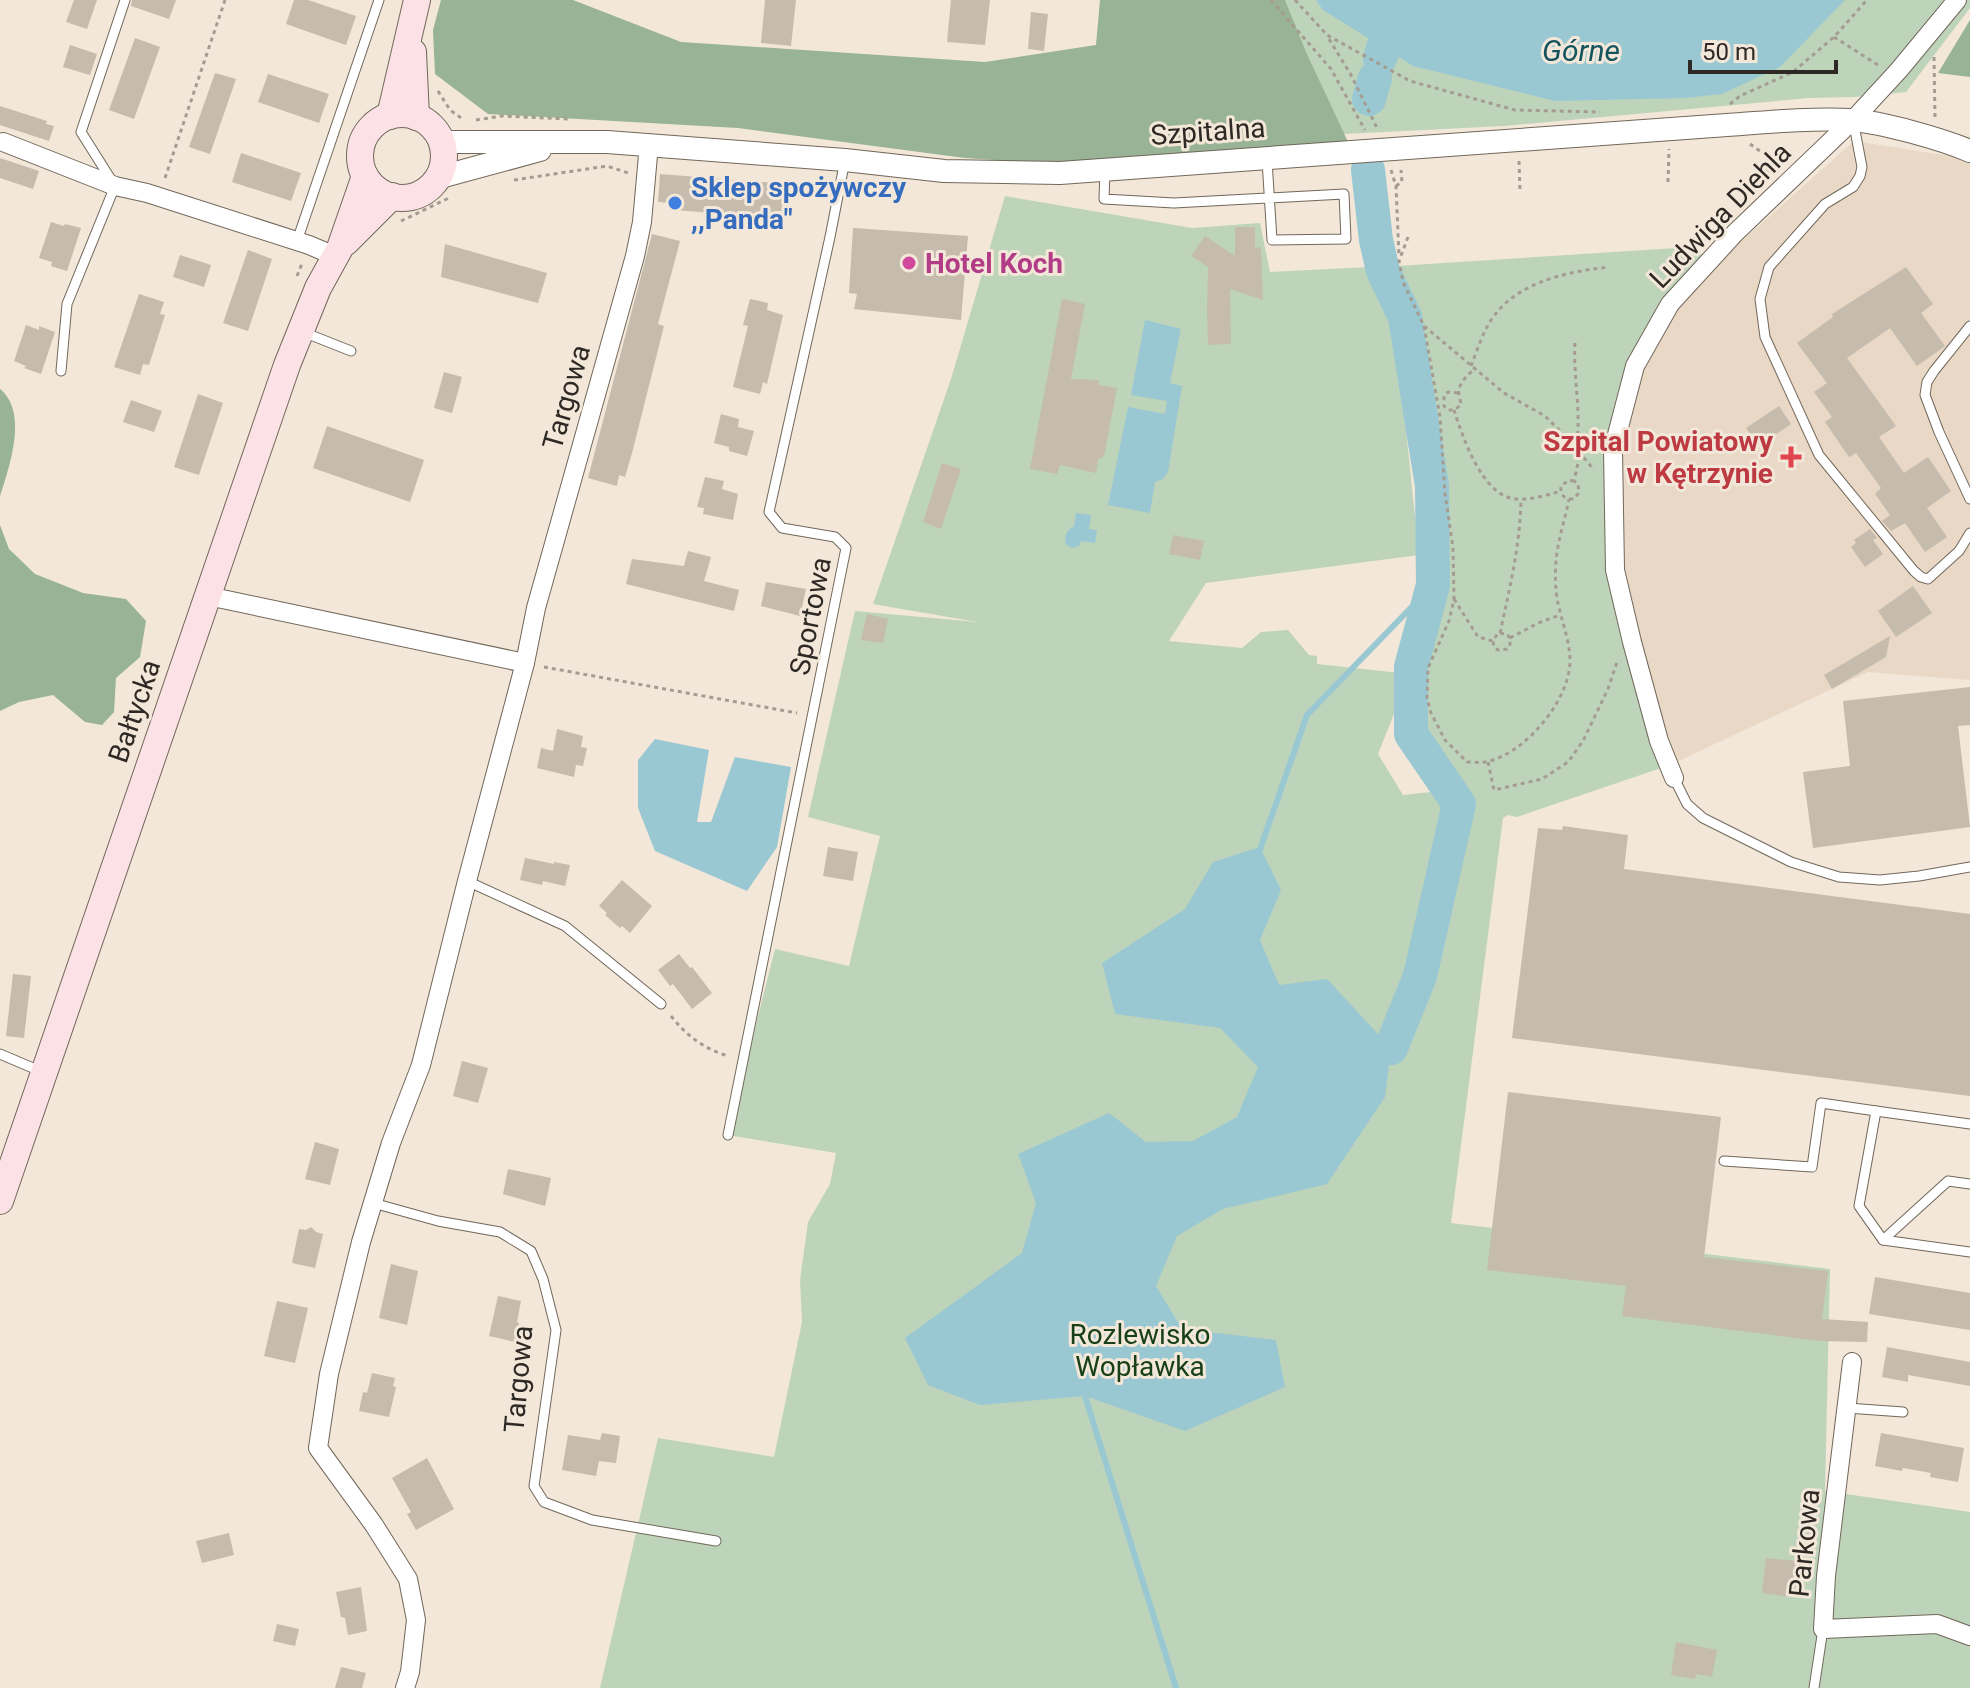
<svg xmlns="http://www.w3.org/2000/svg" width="1970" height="1688" font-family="Roboto,sans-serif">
<rect width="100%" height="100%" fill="#f2e7d8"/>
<!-- built -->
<path fill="#e8d8c5" d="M1854 141 1962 158 1970 162V680L1868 672 1670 765 1620 584 1616 426 1662 326 1716 264Z"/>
<!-- green -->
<g fill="#bdd4bb">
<path d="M1121 0H1970V8L1906 92 1854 97 1809 98 1504 126 1266 138Z"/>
<path d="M1005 196 1192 228 1260 223 1270 272 1369 267 1395 324 1419 555 1206 583 1169 641 1242 648 1261 632 1288 630 1309 655 1317 656V664L1410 674 1378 754 1403 795 1449 790 1411 734V667L1433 585 1432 486 1405 317 1383 271 1397 266 1691 247 1716 264 1662 326 1632 376 1610 535 1670 765 1517 817 1508 815 1503 818 1451 1223 1830 1269 1825 1491 1970 1512V1688H600L658 1438 774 1457 802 1322 800 1280 808 1222 830 1184 836 1153 728 1135 775 949 849 966 880 836 808 817 855 611 977 622 873 604 951 379Z"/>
</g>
<!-- forest -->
<g fill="#98b396">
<path d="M441 0H573L681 42 985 62 1096 45 1100 0H1285L1306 52 1349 144 1115 168 965 158 738 128 488 114 435 74 433 30Z"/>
<path d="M1970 20V77L1938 73Z"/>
<path d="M0 389C29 413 9 467 0 497Z"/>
<path d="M0 525 9 549 35 574 83 593 126 599 146 621 140 657 116 678 114 712 102 725 85 722 53 695 19 702 0 711Z"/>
</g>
<!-- water -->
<g fill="#99c8d2">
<path d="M1316 0H1845L1780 67 1722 94 1685 98 1555 101 1413 66 1323 10Z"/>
<path d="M1145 320 1181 329 1170 383 1182 386 1168 472 1163 479 1155 482 1150 513 1108 505 1128 407 1165 414 1167 401 1131 395Z"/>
<path d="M1076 513 1091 515 1089 529 1097 530 1095 543 1081 541 1079 546 1073 548 1066 545C1064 535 1066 531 1074 526Z"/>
<path d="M655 739 709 750 697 822H711L735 757 791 767 777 847 747 891 655 851 638 808V760Z"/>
<path d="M1260 847 1281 890 1260 940 1279 985 1327 979 1391 1048 1385 1097 1327 1184 1223 1209 1177 1236 1156 1286 1182 1329 1276 1340 1285 1387 1185 1431 1085 1396 980 1405 928 1385 905 1338 1022 1253 1036 1203 1018 1154 1109 1113 1146 1142 1193 1141 1237 1117 1258 1067 1220 1028 1115 1014 1102 963 1185 909 1213 862Z"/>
</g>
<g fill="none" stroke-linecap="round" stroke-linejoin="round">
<!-- stream -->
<g stroke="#99c8d2" stroke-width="6">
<path d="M1258 855 1307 715 1433 585"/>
<path d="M1087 1390 1085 1396 1176 1688"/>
</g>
<!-- river -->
<g stroke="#99c8d2" stroke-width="34">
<path d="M1380 58 1383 48"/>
<path d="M1369 99 1375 78"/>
<path d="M1368 170 1376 240 1383 271 1405 317 1432 486 1433 585 1411 667V734L1459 804 1420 976 1391 1048"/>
</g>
</g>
<!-- building -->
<g fill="#c5bcad">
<path d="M74 0H97L87 29 66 22Z"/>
<path d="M132 0H176L169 19 131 6Z"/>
<path d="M294 0H308L356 16 346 45 286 24Z"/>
<path d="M765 0H796L791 46 761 43Z"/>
<path d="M951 0H990L985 45 947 42Z"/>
<path d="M1031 12 1048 14 1044 51 1028 49Z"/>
<path d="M135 38 160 47 134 119 109 110Z"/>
<path d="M70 45 97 54 90 75 63 67Z"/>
<path d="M215 73 236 79 210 154 189 147Z"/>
<path d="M268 74 329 94 319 123 258 102Z"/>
<path d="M0 106 47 121 46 124 54 126 49 141 0 125Z"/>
<path d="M241 153 301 173 291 201 232 182Z"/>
<path d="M0 158 39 171 33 189 0 178Z"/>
<path d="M660 174 787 184 785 211H775L773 218 675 210V203L658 202Z"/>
<path d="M51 222 64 226 65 224 81 228 67 271 51 266 52 262 39 258Z"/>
<path d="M1235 227H1255V248L1261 247 1263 300 1230 289 1231 344 1208 345 1207 311 1208 267 1191 256 1205 236 1235 256Z"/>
<path d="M853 228 968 236 961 320 854 309 857 294 849 293Z"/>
<path d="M652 234 680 241 658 324 664 326 632 453 625 477 619 475 617 486 588 478Z"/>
<path d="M445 244 547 273 538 303 441 277Z"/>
<path d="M248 250 272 259 248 331 223 323Z"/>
<path d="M180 255 211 265 204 287 173 277Z"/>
<path d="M1906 267 1933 304 1921 313 1945 346 1917 366 1890 328 1847 358 1896 426 1879 437 1904 473 1928 457 1951 491 1927 508 1947 537 1925 552 1905 523 1891 531 1882 521 1890 515 1875 494 1881 488 1856 453 1849 457 1825 422 1832 417 1814 392 1827 383 1797 343 1833 317 1832 314Z"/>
<path d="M139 294 164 302 160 314 165 315 149 365 143 364 140 375 114 367Z"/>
<path d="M750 299 768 303 767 310 783 315 767 384 763 382 760 394 733 387 748 326 743 325Z"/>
<path d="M1062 299 1085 304 1071 379 1099 380V385L1117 388 1104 456 1098 460 1096 473 1060 465 1057 474 1030 469Z"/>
<path d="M26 325 39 330V326L55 332 41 374 24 368 26 366 14 361Z"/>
<path d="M444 372 462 377 452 413 434 408Z"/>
<path d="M198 394 223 403 199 475 174 467Z"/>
<path d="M131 400 162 411 154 432 123 422Z"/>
<path d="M1779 406 1791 424 1759 446 1746 428Z"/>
<path d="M721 414 739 419 738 427 754 431 747 456 729 451V447L714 443Z"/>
<path d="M327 426 424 460 410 502 313 468Z"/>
<path d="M942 463 961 469 941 529 923 522Z"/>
<path d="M705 477 724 481 722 489 738 494 733 520 703 514 704 508 697 507Z"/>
<path d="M1870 529 1877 538 1873 540 1883 554 1865 567 1851 547 1856 543 1854 540Z"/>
<path d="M1173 535 1204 541 1200 560 1169 554Z"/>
<path d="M688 551 711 557 704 581 739 590 734 611 626 584 632 559 684 566Z"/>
<path d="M766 582 806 589 800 616 761 606Z"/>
<path d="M1913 586 1932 613 1896 637 1878 611Z"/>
<path d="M867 614 888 619 883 643 861 640Z"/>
<path d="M1890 636 1886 657 1832 689 1824 675Z"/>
<path d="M1970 687V725L1958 726 1970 827 1813 848 1803 772 1850 766 1843 701Z"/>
<path d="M557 729 583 736 581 747 587 748 583 766 576 765 574 777 537 768 541 748 553 751Z"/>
<path d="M1563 826 1628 835 1624 869 1970 914V1096L1512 1038 1538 828 1562 830Z"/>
<path d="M828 847 858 852 853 881 823 876Z"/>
<path d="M525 858 554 864V862L570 865 565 886 543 881 542 885 520 880Z"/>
<path d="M622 880 652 906 630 933 622 926 620 928 605 915 607 913 599 906Z"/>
<path d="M679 954 690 968 692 967 712 993 692 1009 673 984 670 986 658 970Z"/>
<path d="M13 974 31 976 24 1038 6 1036Z"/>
<path d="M462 1061 488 1068 478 1103 453 1096Z"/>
<path d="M1508 1092 1721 1117 1704 1257 1828 1271 1822 1319 1868 1322 1867 1342 1819 1341 1622 1316 1626 1286 1487 1270Z"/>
<path d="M315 1142 339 1149 330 1185 305 1179Z"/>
<path d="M508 1169 551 1178 545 1206 503 1194Z"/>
<path d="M311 1227 316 1232 323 1234 315 1268 292 1263 299 1229 306 1230Z"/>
<path d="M391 1264 418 1271 407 1325 379 1318Z"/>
<path d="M1875 1277 1970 1293V1330L1869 1314Z"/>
<path d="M498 1296 521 1301 517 1322 519 1323 515 1342 489 1336Z"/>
<path d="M277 1301 308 1308 295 1363 264 1356Z"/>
<path d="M1887 1347 1970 1362V1386L1908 1375V1382L1882 1377Z"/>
<path d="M372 1373 395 1378 393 1386 396 1387 389 1417 359 1411 363 1392 367 1393Z"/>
<path d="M602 1433 620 1436 616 1463 599 1461 596 1476 562 1470 568 1435 600 1440Z"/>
<path d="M1881 1433 1964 1448 1958 1482 1930 1477 1931 1473 1903 1468 1902 1471 1875 1466Z"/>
<path d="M427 1458 454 1509 416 1530 407 1514 411 1512 392 1478Z"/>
<path d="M229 1533 234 1555 202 1563 196 1541Z"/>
<path d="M1766 1558 1797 1561 1791 1597 1762 1593Z"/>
<path d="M361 1587 367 1631 348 1635 345 1618 341 1617 336 1592Z"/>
<path d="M277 1624 299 1629 295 1646 273 1641Z"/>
<path d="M1676 1642 1717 1650 1712 1677 1696 1674 1695 1679 1671 1675Z"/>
<path d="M341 1667 366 1673 362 1688H335Z"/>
</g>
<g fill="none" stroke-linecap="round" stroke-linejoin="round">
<defs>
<g id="service">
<path d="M1853 120 1862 167 1860 176 1853 187 1825 204 1769 267 1760 299 1765 337 1819 455 1914 571 1921 577 1928 579 1959 551 1970 533"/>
<path d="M1105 170 1104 199 1174 203 1344 194 1346 239 1272 240 1267 160"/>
<path d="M297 241 379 0"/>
<path d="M1970 326 1934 371 1927 382 1925 395 1939 432 1970 499"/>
<path d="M303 332 351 351"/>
<path d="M61 371 67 304 115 186 81 132 125 0"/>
<path d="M1674 778 1687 804 1703 818 1791 862 1839 877 1880 880 1919 876 1970 867"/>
<path d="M467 881 565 926 661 1004"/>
<path d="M0 1054 40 1071"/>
<path d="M1970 1124 1876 1111 1859 1206 1883 1240 1970 1252"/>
<path d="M728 1135 846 548 835 537 782 528 769 512 830 237 845 160"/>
<path d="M1724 1161 1812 1167 1821 1103 1876 1111"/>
<path d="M373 1203 438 1221 500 1232 531 1251 543 1279 556 1330 534 1486 544 1502 592 1520 716 1541"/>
<path d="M1883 1240 1948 1181 1970 1184"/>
<path d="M1847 1408 1903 1412"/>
<path d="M1814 1688 1823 1629"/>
</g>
<g id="minor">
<path d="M3 142 115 186 147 193 309 245 335 256"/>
<path d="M208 596 525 663 536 608 635 256 642 222 649 144"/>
<path d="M1674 778 1659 741 1632 642 1615 570 1613 450 1635 366 1670 304 1735 233 1853 120 1899 70 1957 0"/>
<path d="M1852 1362 1826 1576 1823 1629 1937 1624 1970 1636"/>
<path d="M405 1688 410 1672 416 1620 408 1579 374 1525 318 1448 329 1374 361 1242 391 1143 421 1065 467 881 525 663"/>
</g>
<g id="tertiary">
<path d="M441 142H607L845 160 944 171 1060 173 1727 125C1768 122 1810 118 1851 120 1882 122 1941 139 1970 151"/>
<path d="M437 178 540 150"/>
</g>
<g id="secondary">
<path d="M413 52 416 117"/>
<circle cx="402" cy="156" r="42"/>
<path d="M390 116 417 0"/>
<path d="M346 242 392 196"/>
<path d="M0 1201 287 365 318 288 340 248 365 176"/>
</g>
</defs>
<!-- service casing -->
<use href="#service" stroke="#71675a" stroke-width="11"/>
<!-- minor casing -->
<use href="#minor" stroke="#71675a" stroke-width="20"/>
<!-- tertiary casing -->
<use href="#tertiary" stroke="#71675a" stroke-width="24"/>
<!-- secondary casing -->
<use href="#secondary" stroke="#71675a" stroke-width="28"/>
<!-- path -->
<g stroke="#a59c91" stroke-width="3" stroke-dasharray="4 4" stroke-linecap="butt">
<path d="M1271 0 1331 69 1365 130"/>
<path d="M1295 0 1327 35 1410 81 1515 110 1600 112"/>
<path d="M1834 37 1878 65"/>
<path d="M1329 39 1351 75 1378 130"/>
<path d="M1934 57 1935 117"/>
<path d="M438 91 450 110 464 120"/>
<path d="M1730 104 1740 96 1793 72 1834 37 1867 0"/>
<path d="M476 120 502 116 568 119"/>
<path d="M1750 144 1764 154 1768 173 1766 176"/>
<path d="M1519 161 1520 192"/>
<path d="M1391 170 1396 186 1399 257"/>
<path d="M165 178 225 0"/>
<path d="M514 180 607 166 628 173"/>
<path d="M1668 182 1669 149"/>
<path d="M1396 186 1402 182 1401 170"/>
<path d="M401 221 451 197"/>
<path d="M1408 237 1399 261 1403 282 1424 326 1504 393 1545 416 1570 441 1594 470"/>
<path d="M297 276 303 261"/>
<path d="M1424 326 1440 417 1445 494 1453 548 1454 599 1449 621 1428 668 1427 698 1431 713 1445 740 1467 762C1473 762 1479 763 1485 762 1525 755 1572 698 1570 658 1569 639 1562 622 1558 603 1555 590 1555 573 1556 560 1558 540 1565 519 1569 499"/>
<path d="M1575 343C1573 379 1582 413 1576 448"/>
<path d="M1471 366C1476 353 1481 338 1488 325 1512 283 1564 272 1609 267"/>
<path d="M1458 393 1448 392 1444 396V406L1448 410H1454L1461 405C1461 401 1459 398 1459 394 1457 384 1468 375 1474 369"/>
<path d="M1454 410C1463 438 1483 498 1517 499 1532 500 1547 495 1561 491"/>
<path d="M1574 481 1569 480 1561 486C1560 495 1564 499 1573 499L1579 493 1578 484 1574 481 1580 454"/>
<path d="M1454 599 1478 637 1493 641"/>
<path d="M1500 633C1510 587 1520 546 1521 499"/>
<path d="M1510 638 1507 634 1498 633 1493 641 1494 647 1498 650 1507 649 1510 646V638L1538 623 1560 615"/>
<path d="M544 667 797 713"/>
<path d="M1488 762 1494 790 1542 779 1568 762 1583 741 1608 689 1617 662"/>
<path d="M671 1016C686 1035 705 1050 729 1056"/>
</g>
<!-- service -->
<use href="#service" stroke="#fff" stroke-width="9"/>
<!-- minor -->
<use href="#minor" stroke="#fff" stroke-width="18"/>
<!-- tertiary -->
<use href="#tertiary" stroke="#fff" stroke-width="22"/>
<!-- secondary -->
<use href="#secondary" stroke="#fce2e7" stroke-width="26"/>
</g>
<!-- markers -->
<circle fill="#3f7fe0" stroke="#f2e7d8" stroke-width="3" cx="675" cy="203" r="8"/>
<circle fill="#d1479c" stroke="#f2e7d8" stroke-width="3" cx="909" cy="263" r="8"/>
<path fill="#e0444e" stroke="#f2e7d8" stroke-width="3" d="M1787 445h8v8h8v8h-8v8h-8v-8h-8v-8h8z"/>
<g text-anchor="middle" stroke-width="6" stroke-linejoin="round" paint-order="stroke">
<!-- street labels -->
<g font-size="28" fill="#2e2924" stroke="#f2e7d8">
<text transform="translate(1208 131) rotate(-4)" y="10">Szpitalna</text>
<text transform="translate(1720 215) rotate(-46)" y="10">Ludwiga Diehla</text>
<text transform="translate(566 397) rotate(-74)" y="10">Targowa</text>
<text transform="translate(810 616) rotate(-79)" y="10">Sportowa</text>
<text transform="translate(134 711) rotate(-71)" y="10">Bałtycka</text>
<text transform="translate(518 1379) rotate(-85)" y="10">Targowa</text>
<text transform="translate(1804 1543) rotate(-84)" y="10">Parkowa</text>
</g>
<!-- shop labels -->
<g font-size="28" font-weight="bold" fill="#366cbe" stroke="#f2e7d8" text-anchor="start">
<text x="691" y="197">Sklep spożywczy<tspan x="691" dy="32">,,Panda"</tspan></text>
</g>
<!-- hotel labels -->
<g font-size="28" font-weight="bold" fill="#b23c85" stroke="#f2e7d8" text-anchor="start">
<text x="925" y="273">Hotel Koch</text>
</g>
<!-- health labels -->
<g font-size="28" font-weight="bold" fill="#be3a42" stroke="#f2e7d8" text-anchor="end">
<text x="1773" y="451">Szpital Powiatowy<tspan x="1773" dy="32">w Kętrzynie</tspan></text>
</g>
<!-- park labels -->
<g font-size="28" fill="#184018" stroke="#f2e7d8">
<text x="1140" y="1344">Rozlewisko<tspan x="1140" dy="32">Wopławka</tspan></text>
</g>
<!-- water labels -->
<g font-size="30" font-style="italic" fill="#13545f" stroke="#f2e7d8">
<text x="1581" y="61">Górne</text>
</g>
</g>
<!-- scale -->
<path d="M1690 60v12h146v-12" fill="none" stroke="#2e2924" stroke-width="4"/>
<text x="1702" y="60" font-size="24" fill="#2e2924" stroke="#f2e7d8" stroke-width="6" paint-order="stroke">50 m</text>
</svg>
